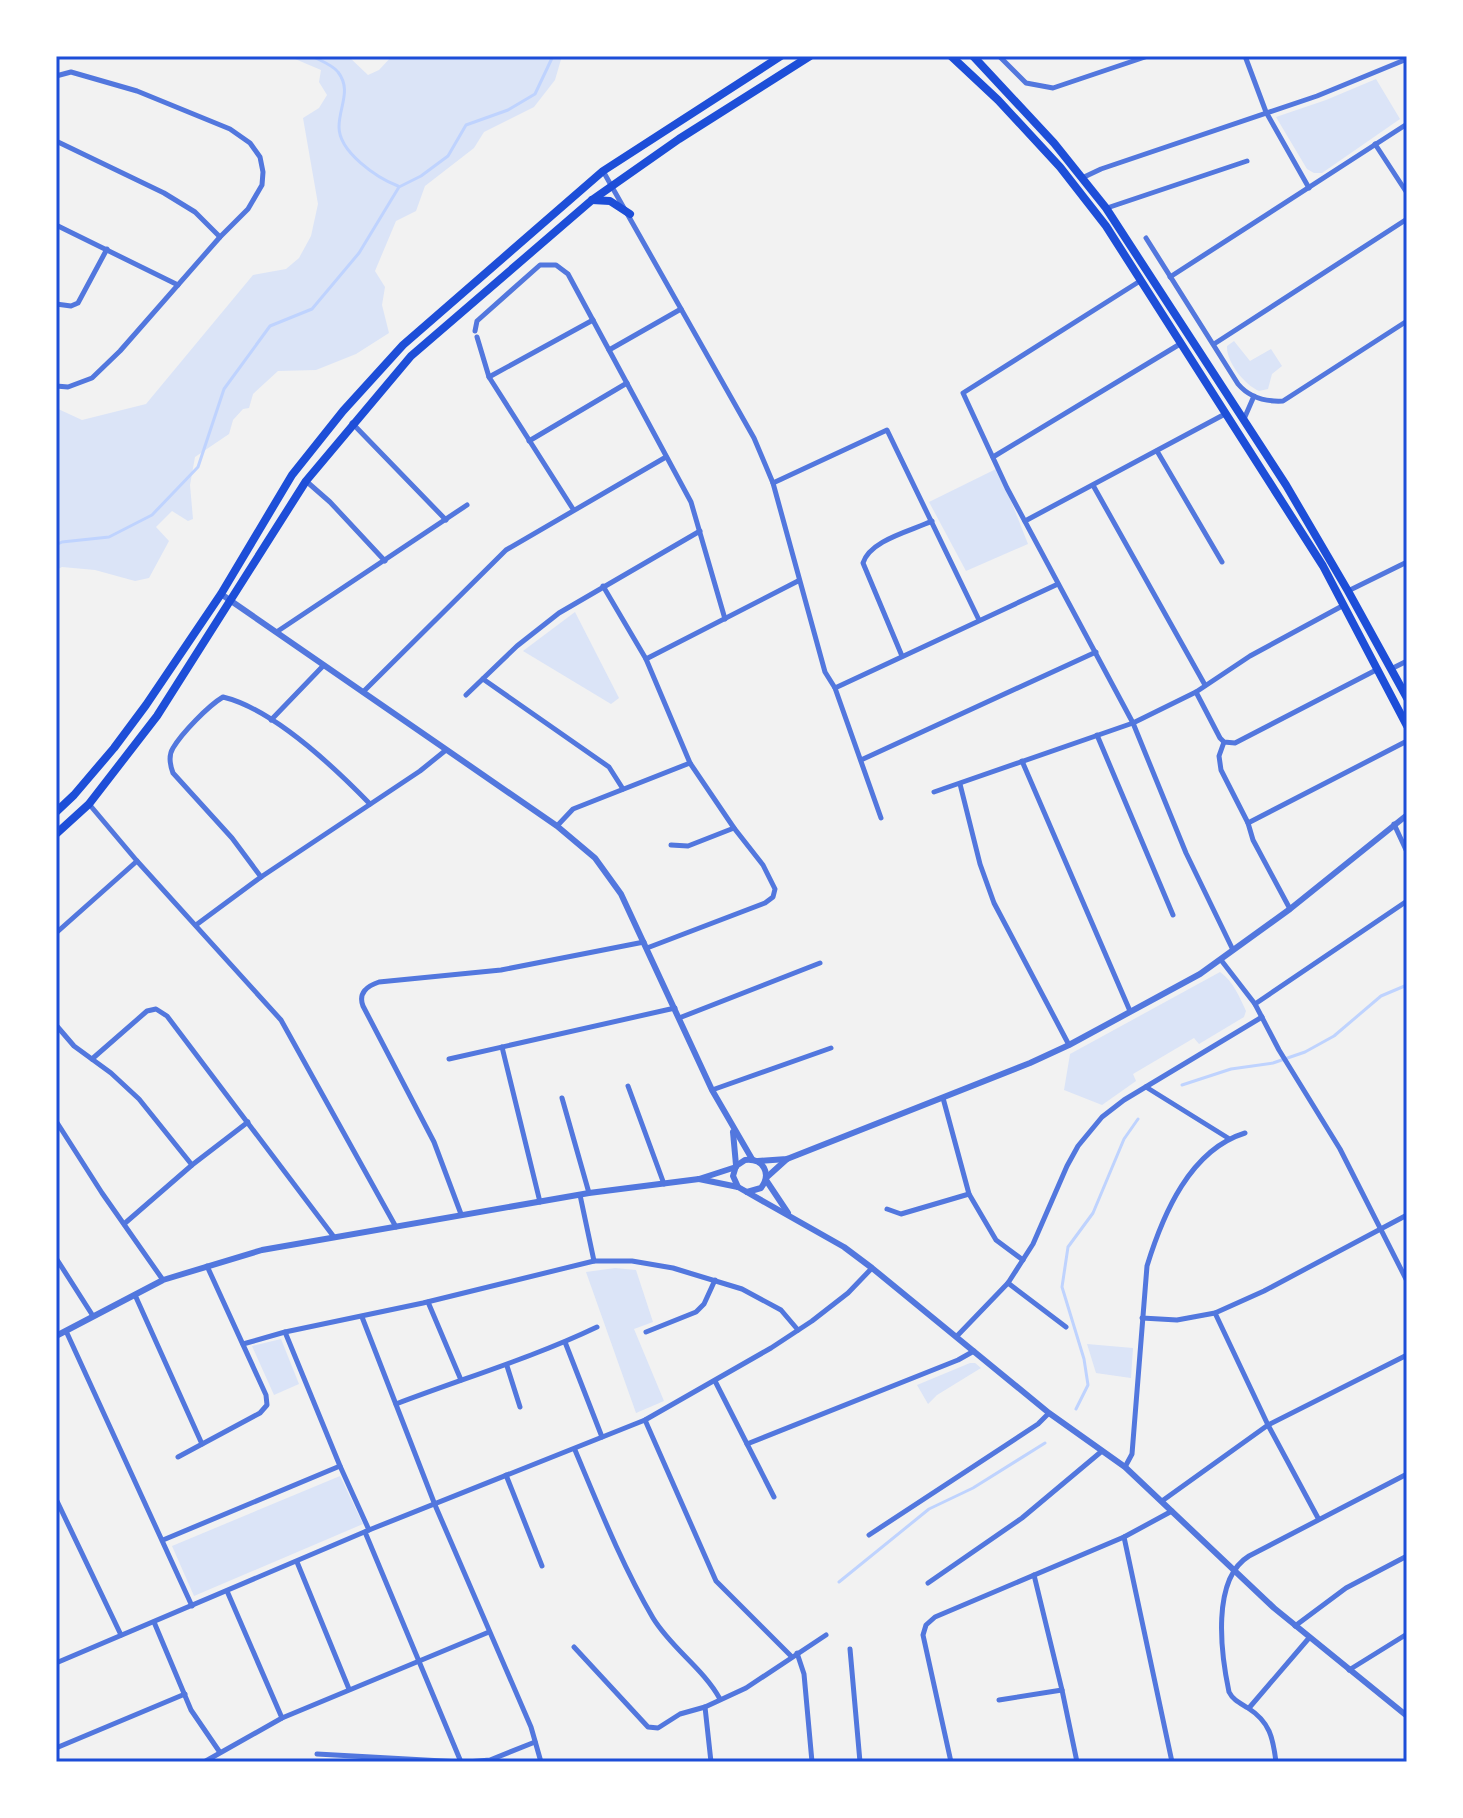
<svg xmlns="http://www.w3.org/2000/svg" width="1463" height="1818" font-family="'Open Sans',sans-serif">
<rect width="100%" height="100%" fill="#f2f2f2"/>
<!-- green -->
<g fill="#dbe4f7">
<path d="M288 56H348L368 75 379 70 392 56H562L555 80 534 107 484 132 474 148 425 186 416 211 396 221 375 271 385 287 382 305 389 333 356 354 316 370 278 371 253 394 249 408 243 409 233 420 229 434 195 457 190 485 193 519 188 521 172 511 156 527 169 541 149 578 135 581 95 570 62 567 56 570V408L82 420 146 404 253 275 286 269 299 258 311 236 318 204 303 118 319 108 327 95 319 82 321 70Z"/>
<path d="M1376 79 1400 119 1322 173H1314L1307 169 1276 117 1326 100Z"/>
<path d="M1234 341 1250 361 1271 349 1282 366 1272 374 1268 389 1259 391C1245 385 1226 362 1227 346Z"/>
<path d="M998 468 1028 544 966 571 929 502Z"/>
<path d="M575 612 619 698 611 704 523 651Z"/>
<path d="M1220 972C1233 981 1240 998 1246 1011L1244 1017 1199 1044 1194 1038 1133 1074 1136 1081 1102 1105 1064 1090 1070 1054Z"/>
<path d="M615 1268 636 1270 653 1322 634 1329 664 1401 636 1413 586 1272Z"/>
<path d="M281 1339 299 1384 274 1395 252 1346Z"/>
<path d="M1087 1344 1133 1348 1131 1378 1096 1373Z"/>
<path d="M970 1363H975L981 1368 937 1395 928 1404 917 1385Z"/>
<path d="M340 1476 363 1524 194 1596 172 1546Z"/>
</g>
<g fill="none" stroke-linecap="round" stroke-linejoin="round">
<!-- stream -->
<g stroke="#bfd3fe" stroke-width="3">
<path d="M312 56C319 60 333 65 338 72 352 90 339 107 339 127 339 152 377 178 398 186"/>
<path d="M56 545 62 542 109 537 152 515 198 467 224 389 270 326 312 309 359 253 399 187 421 176 448 156 466 125 508 110 535 94 553 56"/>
<path d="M1182 1085 1231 1069 1273 1063 1305 1052 1334 1036 1381 996 1407 985"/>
<path d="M1076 1409 1088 1385 1084 1359 1062 1287 1068 1247 1093 1213 1124 1139 1138 1119"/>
<path d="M839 1582 929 1509 973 1488 1045 1443"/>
</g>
<!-- minor -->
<g stroke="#5277de" stroke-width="5">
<path d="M999 56 1026 83 1053 88 1148 56"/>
<path d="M1245 56 1266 112 1309 188"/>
<path d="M56 76 71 72 137 91 230 129 250 143 260 157 263 172 262 185 248 209 220 237 120 351 92 378 68 387 56 386"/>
<path d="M56 141 164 193 195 212 220 237"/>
<path d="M1375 144 1407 193"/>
<path d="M603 171 754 438 773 483 825 672 835 688 881 818"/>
<path d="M1082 178 1101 169 1317 96 1407 59"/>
<path d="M1107 208 1247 161"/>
<path d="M56 225 178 285"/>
<path d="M1146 238 1238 384C1249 397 1265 402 1283 401L1407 321"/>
<path d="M1170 277 1407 124"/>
<path d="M1140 281 963 393 1007 488 1133 723 1186 853 1233 950"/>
<path d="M56 304 71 306 78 303 107 249"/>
<path d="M475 331 477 321 540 265H556L568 274 691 502 725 619"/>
<path d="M477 337 489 377"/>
<path d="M1214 344 1407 219"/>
<path d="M609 350 681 309"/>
<path d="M1244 419 1254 396"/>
<path d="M352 423 446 520"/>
<path d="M529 441 627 383"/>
<path d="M1157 451 1222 562"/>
<path d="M993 457 1180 344"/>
<path d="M306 481 330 502 385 561"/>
<path d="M773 483 887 430 979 620"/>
<path d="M1094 487 1205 685"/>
<path d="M573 509 489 377 593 320"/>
<path d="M1025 521 1225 414"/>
<path d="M603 586 646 659 690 763 734 828 763 865 775 889 773 897 765 903 647 948"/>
<path d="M1348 591 1407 562"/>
<path d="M278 631 467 505"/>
<path d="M902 656 863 563C870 540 911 531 932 521"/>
<path d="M646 659 798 581"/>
<path d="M1391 669 1407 661"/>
<path d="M483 679 609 767 623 789"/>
<path d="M835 688 1058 584"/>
<path d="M363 692 506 550 666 457"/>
<path d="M1196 692 1220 738 1224 742 1235 743 1378 669"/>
<path d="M466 695 517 646 559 613 700 531"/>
<path d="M271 720 323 666"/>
<path d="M1097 735 1173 915"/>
<path d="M1224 742 1219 756 1221 770 1248 823 1253 840 1290 909"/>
<path d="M861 760 1096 652"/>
<path d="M1022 761 1130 1011"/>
<path d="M960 784 980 864 994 903 1069 1045"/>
<path d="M934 792 1133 723 1196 692 1250 656 1344 605"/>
<path d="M89 804 137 861 281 1020 396 1227"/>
<path d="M1248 823 1407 741"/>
<path d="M1394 824 1407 852"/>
<path d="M557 826 573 809 690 763"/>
<path d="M671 845 688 846 734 828"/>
<path d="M261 877 232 838 173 773C170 765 168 756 173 748 182 733 208 706 223 697 273 709 335 768 370 804"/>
<path d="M196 925 261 877 420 771 446 750"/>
<path d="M56 933 137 861"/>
<path d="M1221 960 1255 1004 1279 1050 1340 1149 1407 1281"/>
<path d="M1255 1004 1407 901"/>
<path d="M679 1018 820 963"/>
<path d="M56 1025 74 1046 111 1073 139 1099 192 1165"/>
<path d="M502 1047 540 1202"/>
<path d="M92 1059 147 1011 156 1009 167 1016 334 1237"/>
<path d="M449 1059 675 1008"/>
<path d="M628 1086 664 1184"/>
<path d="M1146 1087 1228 1138"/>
<path d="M712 1090 831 1048"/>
<path d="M562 1098 589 1193"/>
<path d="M943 1098 969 1194 996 1240 1023 1260"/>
<path d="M56 1121 102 1193 163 1280"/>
<path d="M580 1195 594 1261"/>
<path d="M887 1209 901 1214 969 1194"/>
<path d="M461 1214 434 1142 363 1006C358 993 367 986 379 982L501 970 644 942"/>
<path d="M124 1224 192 1165 248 1122"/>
<path d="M56 1258 93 1316"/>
<path d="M1008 1283 1066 1327"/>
<path d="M135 1295 202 1444"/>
<path d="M428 1302 461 1380"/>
<path d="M1215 1313 1268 1425 1318 1518"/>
<path d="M362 1317 435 1505 531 1727 541 1762"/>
<path d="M1142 1318 1177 1320 1215 1313 1264 1291 1407 1215"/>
<path d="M66 1331 192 1606"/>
<path d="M285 1332 340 1466 369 1530"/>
<path d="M646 1332 696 1312 704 1304 715 1280"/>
<path d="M957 1336 1008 1283 1033 1244 1067 1166 1078 1146 1102 1117 1124 1100 1262 1017"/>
<path d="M565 1342 602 1437"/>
<path d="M243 1344 285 1332 423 1303 594 1261H632L673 1268 742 1289 781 1310 798 1330"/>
<path d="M507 1366 520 1407"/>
<path d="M715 1381 774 1497"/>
<path d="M396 1404C464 1378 532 1358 597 1327"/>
<path d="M645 1420 716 1581 791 1656"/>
<path d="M747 1444 958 1360 974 1351"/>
<path d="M575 1450C599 1507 622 1565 653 1618 672 1649 703 1668 720 1699"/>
<path d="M178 1457 260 1413 267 1405 266 1395 207 1266"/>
<path d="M1125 1467 1132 1454 1147 1266C1163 1214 1190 1150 1245 1133"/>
<path d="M506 1475 542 1566"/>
<path d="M56 1499 121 1635"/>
<path d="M1162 1501 1268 1425 1407 1355"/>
<path d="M365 1532 461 1762"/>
<path d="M869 1535 1038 1424 1049 1413"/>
<path d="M1124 1537 1172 1762"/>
<path d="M163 1540 340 1466"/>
<path d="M297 1562 349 1689"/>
<path d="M1034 1575 1062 1690 1077 1762"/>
<path d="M928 1583 1022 1518 1102 1451"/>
<path d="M227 1591 282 1718"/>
<path d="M154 1622 191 1710 219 1751"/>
<path d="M1295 1626 1346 1588 1407 1556"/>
<path d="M574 1647 648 1727 658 1728 680 1714 705 1707 746 1688 826 1635"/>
<path d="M850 1649 860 1762"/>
<path d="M797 1653 804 1674 812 1762"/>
<path d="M56 1663 369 1530 645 1420 771 1348 812 1321 848 1293 872 1268"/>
<path d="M1349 1670 1407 1634"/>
<path d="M999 1700 1062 1690"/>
<path d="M705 1707 711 1762"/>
<path d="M1249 1708 1309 1638"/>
<path d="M56 1748 185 1694"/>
<path d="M317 1754 461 1762"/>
<path d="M204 1762 282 1718 489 1632"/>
<path d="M467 1762 490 1760 535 1742"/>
<path d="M951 1762 923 1635 926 1625 935 1617 1124 1537 1172 1511"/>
<path d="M1276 1762C1273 1738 1270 1722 1248 1708 1240 1703 1233 1700 1229 1692 1221 1654 1211 1579 1249 1556L1407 1474"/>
</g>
<!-- tertiary -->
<g stroke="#5277de" stroke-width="6">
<path d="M221 594 557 826 595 858 621 894 712 1090 752 1159"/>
<path d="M733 1132 736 1165"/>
<path d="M758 1161 787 1159 1030 1063 1069 1045 1200 974 1290 909 1407 815"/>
<path d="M767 1177 787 1159"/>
<path d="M699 1179 738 1187 844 1247 872 1268 1049 1413 1125 1467 1274 1608 1407 1716"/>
<path d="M766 1180 788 1213"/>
<path d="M738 1187 733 1176 736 1166 745 1160C763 1158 772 1173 761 1188L747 1192"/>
<path d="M56 1336 163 1280 262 1250 589 1193 699 1179 736 1167"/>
</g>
<!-- primary -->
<g stroke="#1d4ed8" stroke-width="8">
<path d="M951 56 998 100 1060 167 1106 226 1323 566 1407 726"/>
<path d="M973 56 1054 143 1106 208 1286 485 1348 591 1407 698"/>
</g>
<!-- trunk -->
<g stroke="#1d4ed8" stroke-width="8">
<path d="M592 200 610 201 630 214"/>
<path d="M56 812 74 795 114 748 146 705 221 594 292 475 343 411 403 345 603 171 781 56"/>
<path d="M56 834 89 804 157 716 306 481 411 356 592 200 679 139 810 56"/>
</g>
</g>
<!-- border -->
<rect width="1463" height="1818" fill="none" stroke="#ffffff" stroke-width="116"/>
<rect x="58" y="58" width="1347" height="1702" fill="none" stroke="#1d4ed8" stroke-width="3"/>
</svg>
